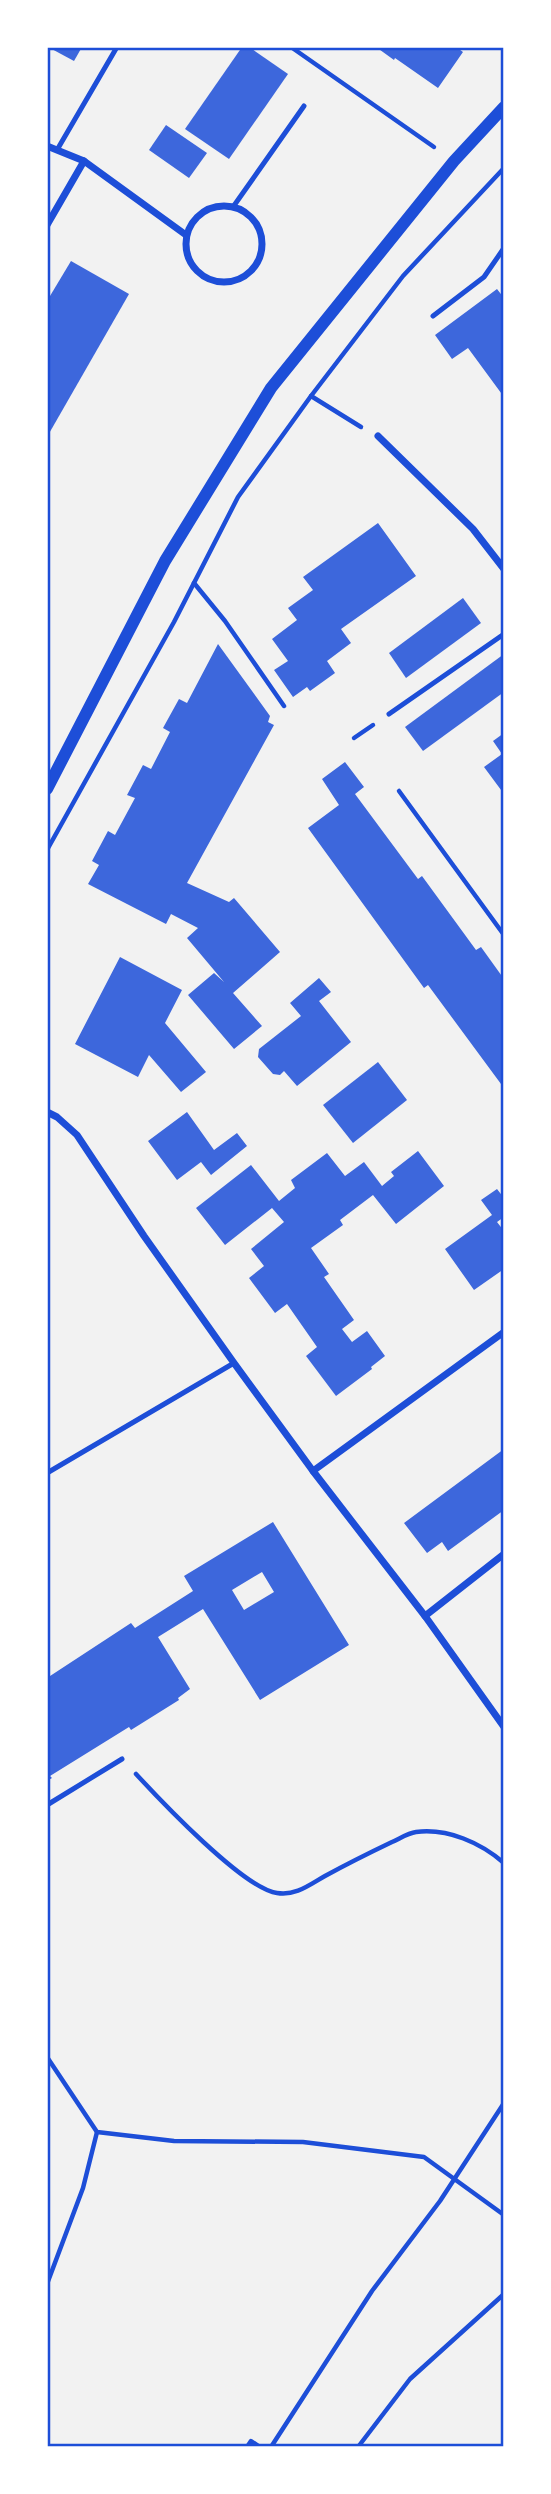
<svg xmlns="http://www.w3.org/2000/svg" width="551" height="2494" font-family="Signika,sans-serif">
<rect width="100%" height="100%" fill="#f2f2f2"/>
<!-- building -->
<g fill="#3d67dc" fill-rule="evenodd">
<path d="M48 47H82L74 61Z"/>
<path d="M242 47H249L288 74 229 159 185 129Z"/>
<path d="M376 47H456L463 52 438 88 395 58 394 60Z"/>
<path d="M166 125 207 153 189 178 149 150Z"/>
<path d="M71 261 129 294 47 437V301Z"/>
<path d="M497 289 504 298V397L468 348 452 359 435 335Z"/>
<path d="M378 523 416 576 341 629 351 643 327 661 335 673 310 691 307 687 293 697 274 670 288 661 272 639 297 620 288 608 313 590 303 577Z"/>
<path d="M463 598 481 623 406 678 389 653Z"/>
<path d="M218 644 270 716 268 722 274 725 187 883 229 902 234 898 280 952 233 993 262 1026 234 1049 188 995 214 973 224 982 187 938 198 928 171 914 166 924 88 884 99 865 92 861 108 831 115 835 135 798 127 795 143 765 151 769 170 732 163 728 179 699 187 703Z"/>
<path d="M504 654V692L423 751 405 727Z"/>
<path d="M504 733V794L484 767 502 754 493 741Z"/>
<path d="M345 762 364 787 355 794 418 879 422 876 476 950 481 947 504 979V1082L501 1084 428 985 424 988 308 828 339 805 322 779Z"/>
<path d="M120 957 182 990 165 1023 206 1072 181 1092 149 1055 138 1077 75 1044Z"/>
<path d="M319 978 331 992 319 1001 351 1042 297 1086 284 1071 280 1075 273 1074 258 1057 259 1049 301 1016 290 1003Z"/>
<path d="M378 1062 407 1100 353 1143 323 1105Z"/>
<path d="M187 1112 214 1150 237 1133 247 1146 211 1175 201 1162 177 1180 148 1141Z"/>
<path d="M418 1151 444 1186 396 1224 373 1195 340 1220 343 1225 311 1248 329 1274 324 1277 354 1320 342 1329 352 1342 367 1331 385 1356 371 1367 372 1369 336 1396 306 1356 317 1347 287 1304 275 1313 249 1278 264 1266 251 1249 284 1222 272 1208 225 1245 196 1208 251 1165 279 1201 295 1188 291 1180 327 1153 345 1176 364 1162 382 1186 394 1176 391 1172Z"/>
<path d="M497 1189 504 1198V1217L497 1222 504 1231V1269L474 1290 445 1249 492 1215 481 1200Z"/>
<path d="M504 1449V1510L448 1551 442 1542 427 1553 404 1523Z"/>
<path d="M273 1522 349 1645 260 1700 203 1609 158 1637 190 1689 178 1698 179 1700 131 1730 129 1727 50 1776 52 1778 47 1781V1678L131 1623 135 1628 193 1591 184 1576ZM262 1572 274 1592 244 1610 232 1590Z"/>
</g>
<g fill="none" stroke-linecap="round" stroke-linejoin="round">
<!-- path -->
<g stroke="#1d4ed8" stroke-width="4.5">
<path d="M291 47 434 147"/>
<path d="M311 396 361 427"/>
<path d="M194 583 225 621 284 706"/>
<path d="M354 738 373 725"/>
<path d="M399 791 504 935"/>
<path d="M47 850 174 622 238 497 311 396 403 276 504 168"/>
<path d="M136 1774C160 1800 244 1889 277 1893 296 1896 309 1885 325 1876 347 1864 369 1853 392 1842 399 1839 408 1833 416 1832 448 1828 481 1843 504 1863"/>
<path d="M47 2057 97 2132 174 2141 303 2142 424 2157 504 2215"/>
<path d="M47 2284 83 2188 97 2132"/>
<path d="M247 2447 251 2441 260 2447"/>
<path d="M271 2447 372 2291 440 2201 504 2103"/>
<path d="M358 2447 410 2379 504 2294"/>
</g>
<!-- service -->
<g stroke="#1d4ed8" stroke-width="5">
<path d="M57 150 117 47"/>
<path d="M233 207 304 106"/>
<path d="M433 316 484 277 504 248"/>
<path d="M389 714 504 634"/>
<path d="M47 1473 234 1363"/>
<path d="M47 1805 122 1759"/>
</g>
<!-- minor -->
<g stroke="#1d4ed8" stroke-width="7">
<path d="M47 146 84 161 186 235"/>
<circle cx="224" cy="244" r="38"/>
<path d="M47 225 84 161"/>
<path d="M378 436 473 529 504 569"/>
<path d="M47 1112 57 1117 77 1135 144 1236 234 1363 313 1471 425 1616 504 1727"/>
<path d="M313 1471 504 1332"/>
<path d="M425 1616 504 1554"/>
</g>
<!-- tertiary -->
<path stroke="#1d4ed8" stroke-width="12" d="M47 789 165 561 271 388 454 161 504 107"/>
</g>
<!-- border -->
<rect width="551" height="2494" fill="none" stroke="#ffffff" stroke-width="98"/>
<rect x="49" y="49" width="453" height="2396" fill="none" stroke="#1d4ed8" stroke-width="2.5"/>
</svg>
